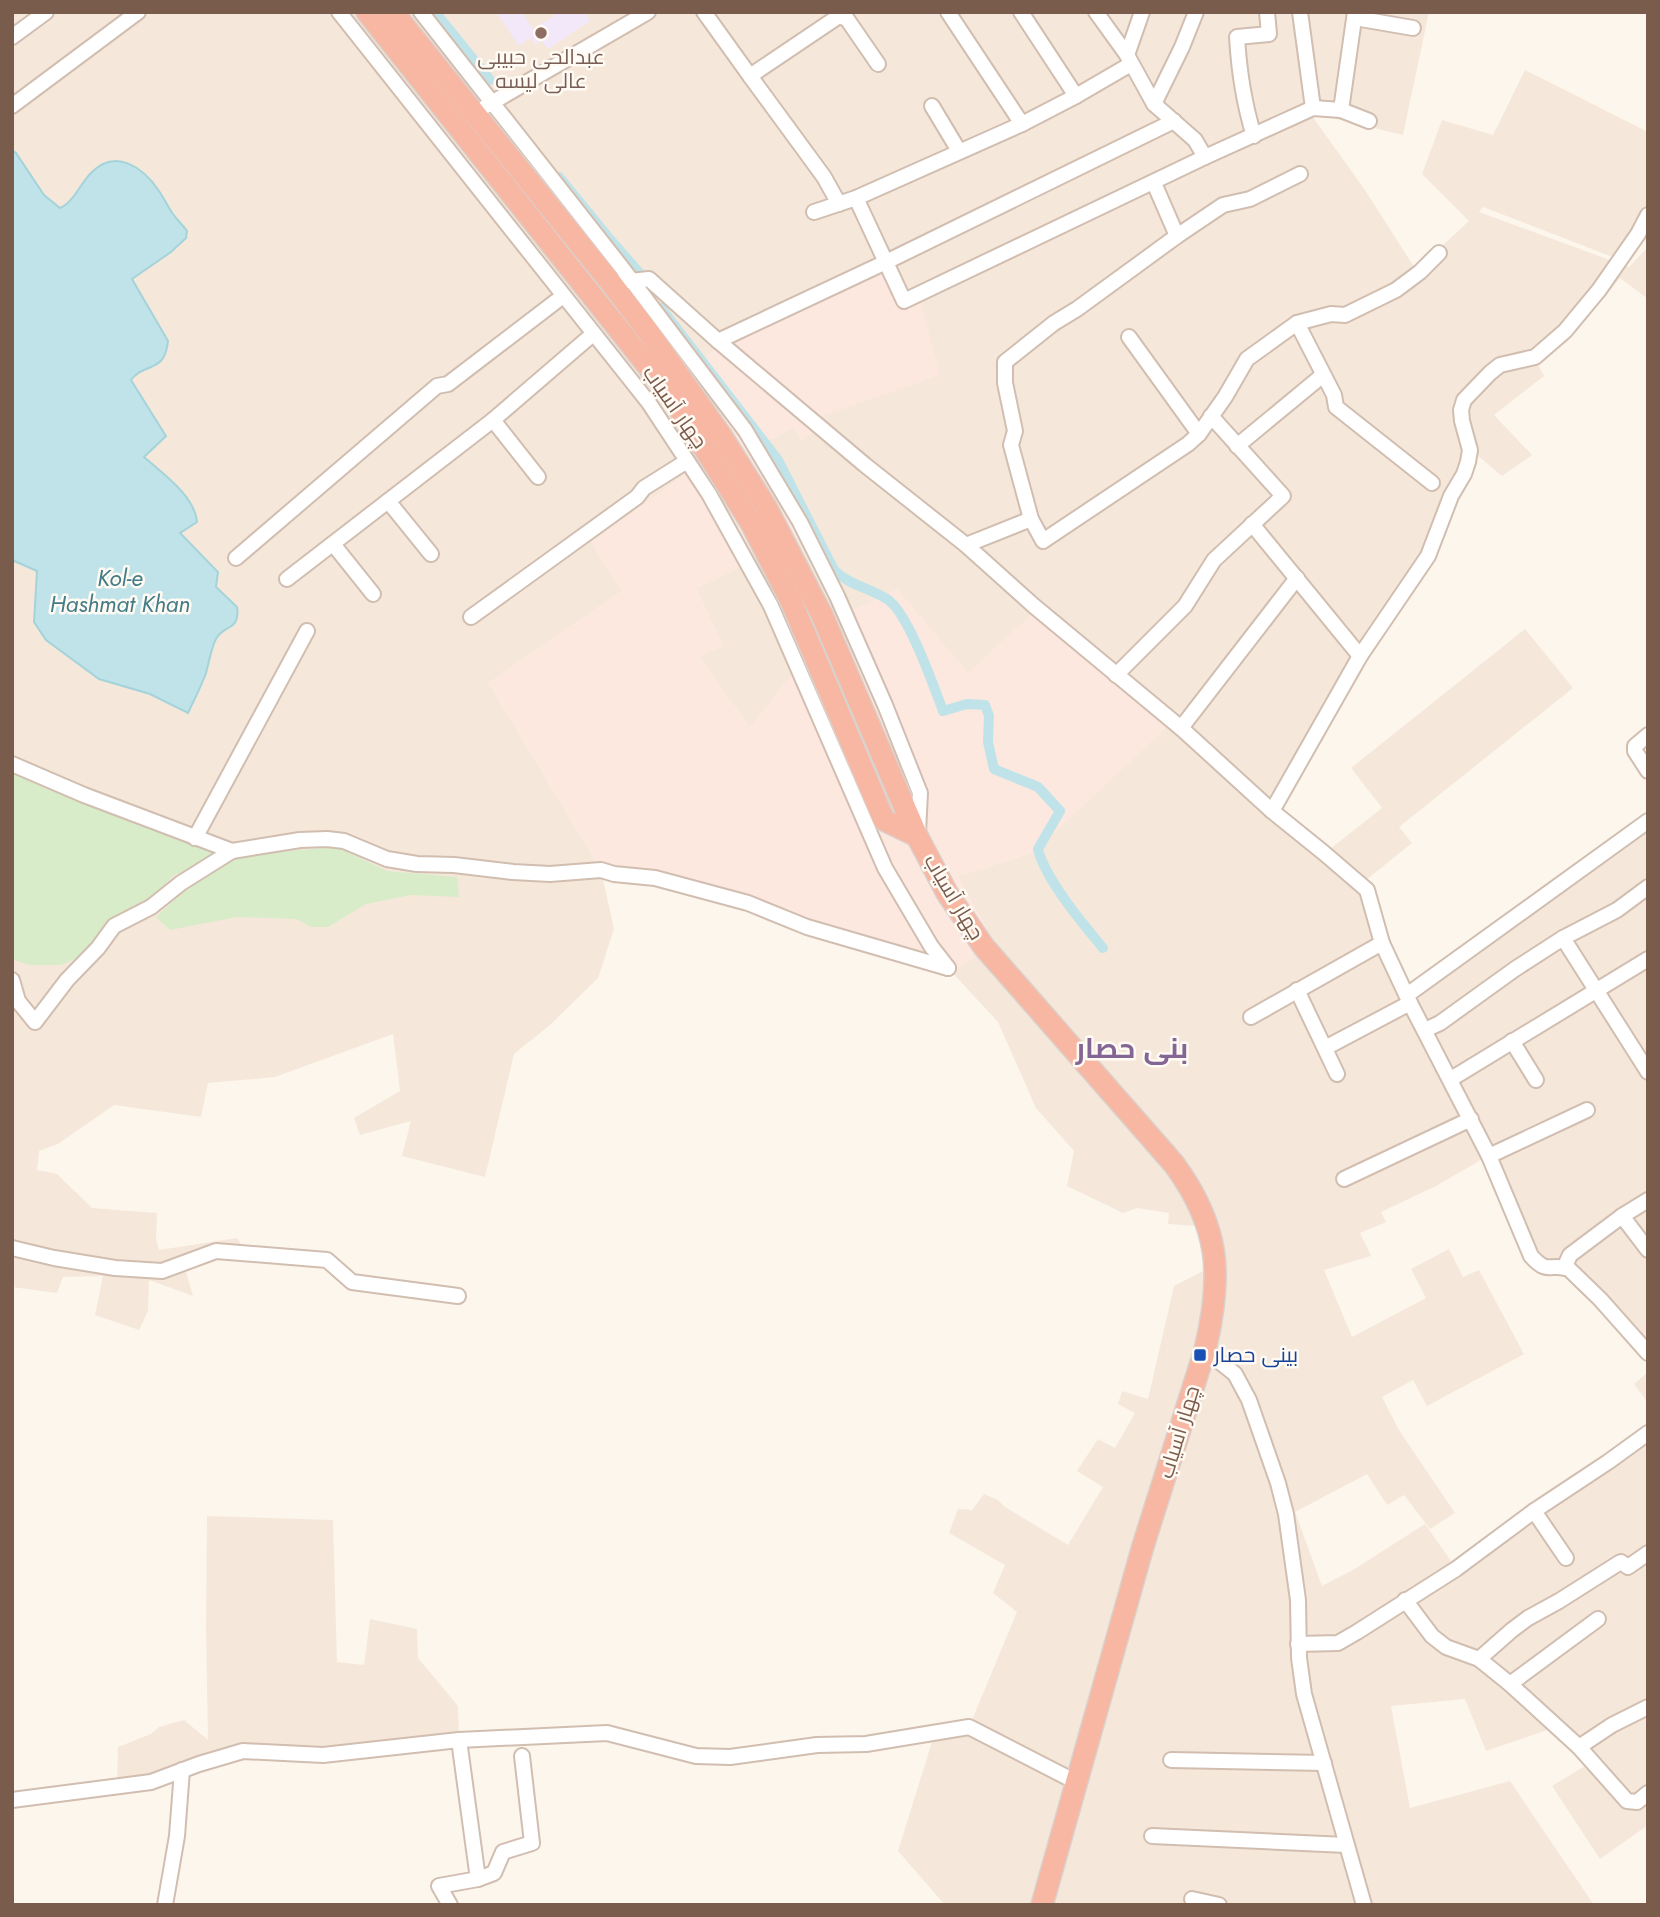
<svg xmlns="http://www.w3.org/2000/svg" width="1660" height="1917" font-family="Jost,Cairo,sans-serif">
<rect width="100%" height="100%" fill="#fdf6ec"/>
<!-- residential -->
<g fill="#f5e8da">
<path d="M12 12H1429L1403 135 1310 113 1365 190 1416 270 1469 221 1422 174 1442 120 1493 135 1525 70 1648 132V218L1623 261 1483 207 1479 212 1629 267 1648 247V299L1620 278 1567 342 1536 361 1544 376 1494 415 1532 455 1502 476 1471 450 1439 528 1272 811 1325 853 1382 808 1351 768 1525 629 1573 688 1399 827 1412 843 1361 884 1407 994 1648 821V1353L1569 1269 1540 1266 1488 1156 1436 1186 1381 1212 1386 1222 1360 1233 1371 1256 1324 1270 1352 1337 1426 1298 1411 1269 1449 1249 1463 1277 1479 1270 1524 1354 1427 1406 1413 1380 1382 1397 1399 1430 1455 1513 1430 1529 1404 1495 1387 1505 1367 1474 1295 1512 1322 1586 1353 1570 1425 1524 1456 1568 1648 1433V1825L1600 1859 1552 1786 1585 1766 1550 1729 1486 1751 1465 1699 1391 1706 1410 1808 1510 1781 1594 1905H945L898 1851 935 1732 969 1727 1017 1612 993 1593 1005 1565 949 1533 958 1509 972 1510 984 1494 998 1500 1005 1507 1068 1545 1103 1487 1077 1471 1098 1439 1115 1448 1135 1413 1118 1404 1122 1391 1148 1399 1174 1286 1205 1270 1197 1226 1168 1224 1169 1213 1137 1208 1123 1213 1067 1186 1074 1151 1036 1108 998 1022 948 968 958 876 1034 852 969 674 835 620 750 728 698 656 723 646 696 589 750 449 793 428 801 440 813 419 730 442 622 591 489 683 601 870 614 929 598 978 551 1024 514 1054 485 1177 402 1156 411 1121 360 1135 354 1118 400 1091 393 1034 275 1077 208 1083 201 1117 114 1105 58 1144 39 1151 37 1170 57 1174 92 1208 157 1213 156 1238 159 1250 237 1238 245 1250 184 1265 193 1296 149 1280 148 1311 139 1330 95 1315 103 1276 63 1277 57 1293 12 1287V560L37 571 34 622 99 679 150 694 188 713 205 676 215 640 219 634 232 627 237 607 216 587 218 572 180 533 176 485 143 456 166 436 131 380 135 374 156 366 168 341 131 279 171 252 184 225 173 215 158 189 144 173 104 162 93 170 79 187 66 205 60 208 44 195 16 153 12 150Z"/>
<path d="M1648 1372V1403L1634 1384Z"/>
<path d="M207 1516 333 1520 337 1662 364 1665 370 1619 417 1629 418 1658 458 1706 459 1740 386 1749 243 1751 117 1786 118 1747 151 1734 159 1727 184 1720 208 1740 206 1628Z"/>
</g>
<!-- commercial -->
<path fill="#fde8e0" d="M889 271 905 290 921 303 940 375 813 419 817 430 801 440 793 428 751 449 799 537 696 589 723 646 698 656 750 728 835 619 897 589 968 673 1034 612 1168 726 1034 852 958 876 994 942 961 967 948 968 748 903 601 870 489 683 622 591 591 542 730 442 706 356 731 336Z"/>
<!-- education -->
<path fill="#f3e8fa" d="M496 12H522L533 29 554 16 552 12H585L590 21 548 49 542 41 536 45 531 38 519 46Z"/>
<!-- green -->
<g fill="#d8ecc9">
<path d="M12 770 218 855 200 866 174 875 143 906 105 924 87 954 61 965H29L12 959Z"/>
<path d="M338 847 387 871 457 877 459 897 411 895 366 904 328 927H311L296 919 237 917 170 930 156 917 182 893 242 854Z"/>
</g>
<!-- water -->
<path fill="#bfe3e8" stroke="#a5d3da" stroke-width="2" d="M12 150 16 153 44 195 60 208C74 202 81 182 92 172 116 148 144 168 159 191 164 198 168 207 173 214 178 221 183 225 187 231L186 238 171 252 132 279 168 341C165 374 144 362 131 380L166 436 144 457C162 473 195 496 197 522L180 533 218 572 216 587 237 607C241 632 222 624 215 641 211 650 209 662 206 673 201 687 194 700 188 713L150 694 99 679 46 640 34 622 37 571 12 560Z"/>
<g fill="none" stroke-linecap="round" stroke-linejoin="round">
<!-- canal -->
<g stroke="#bfe3e8" stroke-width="10">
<path d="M435 12 490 80"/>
<path d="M559 177 608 237 642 276"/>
<path d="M661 308 778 460 834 570C849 585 869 588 887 599 908 612 934 687 943 711L967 704 985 705 989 716 988 742 994 769 1038 787 1060 811 1038 849C1045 879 1083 924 1103 948"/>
</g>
<defs>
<g id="minor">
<path d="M339 12 649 403 709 494 771 606 885 868 931 946 948 968"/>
<path d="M421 12 623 269 745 430 800 522 837 596 885 705 920 793 918 832"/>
<path d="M704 12 750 76"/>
<path d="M948 12 1022 124"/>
<path d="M1021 12 1076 96"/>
<path d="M1096 12 1127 55 1154 104 1195 140 1205 157"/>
<path d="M1300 12 1313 108"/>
<path d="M1355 18 1413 28"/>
<path d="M12 37 46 12"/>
<path d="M1127 55 1142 12"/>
<path d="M1154 104 1182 47 1196 12"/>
<path d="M12 106 138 12"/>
<path d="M486 106 648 12"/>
<path d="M932 106 959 151"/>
<path d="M1341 110 1355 12"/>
<path d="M1254 136C1244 104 1239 71 1237 37L1269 34 1267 12"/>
<path d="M1300 174 1250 199 1223 205 1177 236 1077 309 1054 323 1005 362V383L1015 431 1011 445 1031 519 1043 541 1188 444 1199 434 1225 397 1247 359 1297 323 1331 314 1345 315 1396 290 1420 272 1439 253"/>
<path d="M1154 183 1177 236"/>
<path d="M856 198 904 301 1205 157 1313 108 1341 110 1369 121"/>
<path d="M839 204 824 177 750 76 839 16 847 19 878 64"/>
<path d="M814 212 856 198 1022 124 1076 96 1131 64"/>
<path d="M611 283 649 279 718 341 865 465 966 545 1034 606 1181 728 1272 811 1324 853 1367 890 1382 943 1410 1003 1489 1156 1531 1256C1549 1276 1550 1262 1569 1269L1600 1299 1648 1353"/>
<path d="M1297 323 1334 395 1336 407 1432 483"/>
<path d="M1129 337 1199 434"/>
<path d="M718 341 886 262 1174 121"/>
<path d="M493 420 538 477"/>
<path d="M1237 446 1323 375"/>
<path d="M388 501 431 554"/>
<path d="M1252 524 1360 656"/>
<path d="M333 544 373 594"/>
<path d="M966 545 1031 519"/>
<path d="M236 558 437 386 448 384 563 296"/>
<path d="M287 579 493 420 593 334"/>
<path d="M471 617 637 497 644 488 687 461"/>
<path d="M1116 675 1185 606 1214 560 1283 496 1211 416"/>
<path d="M1181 728 1297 578"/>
<path d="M1648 735 1635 746V751L1648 771"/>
<path d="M12 764 84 795 232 851 300 840 327 839 344 841 387 859 417 864 454 865 513 872 550 874 601 870 614 874 655 878 748 903 807 927 948 968"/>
<path d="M1272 811 1360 656 1428 556 1451 496 1464 474 1468 462 1470 450 1462 421 1461 410 1464 400 1490 373 1500 365 1535 357 1565 331 1599 290 1638 234 1648 215"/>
<path d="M195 838 307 631"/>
<path d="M1563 938 1648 1072"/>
<path d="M12 980 18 1001"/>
<path d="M1297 990 1337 1074"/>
<path d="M1407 995 1648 821"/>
<path d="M12 998 18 1001 35 1022 67 980 98 948 114 926 151 907 181 883 232 851"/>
<path d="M1251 1017 1382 943"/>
<path d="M1425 1030 1440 1023 1515 969 1563 938 1617 910 1648 887"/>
<path d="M1512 1041 1536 1080"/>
<path d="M1325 1048 1410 1003"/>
<path d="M1451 1079 1648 959"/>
<path d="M1489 1156 1587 1110"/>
<path d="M1344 1179 1471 1119"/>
<path d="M1622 1216 1648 1250"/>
<path d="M12 1248 54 1258 115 1268 162 1271 216 1251 327 1260 352 1282 458 1296"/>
<path d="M1565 1266 1570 1255 1622 1216 1648 1200"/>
<path d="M1205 1350 1235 1374 1249 1400 1278 1483 1286 1514 1291 1550 1298 1600 1299 1658 1304 1694 1364 1905"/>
<path d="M1534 1511 1566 1558"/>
<path d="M1405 1600 1432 1636 1446 1647 1479 1659 1510 1684 1579 1747 1627 1801 1637 1802 1648 1793"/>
<path d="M1298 1644 1338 1643 1357 1632 1456 1569 1534 1511 1608 1462 1648 1433"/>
<path d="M1479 1659 1512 1630 1528 1618 1559 1601 1619 1563 1621 1562 1628 1567 1648 1553"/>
<path d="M1510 1684 1598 1619"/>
<path d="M1579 1747 1612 1725 1648 1707"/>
<path d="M1171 1760 1324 1763"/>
<path d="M12 1800 151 1782 199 1764 243 1751 323 1755 459 1740 607 1733 696 1756 730 1757 817 1745 866 1744 969 1727 1078 1783"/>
<path d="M1152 1836 1346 1845"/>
<path d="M478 1879 494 1873 503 1852 532 1843 522 1756"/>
<path d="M1192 1899 1219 1905"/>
<path d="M165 1905 177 1836 182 1770"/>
<path d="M450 1905 439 1886 478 1879 459 1740"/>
</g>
<g id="highway">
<path d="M367 12 670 394 701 443 751 523 791 601 884 820 917 836"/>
<path d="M393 12 611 283 652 337 722 437 766 507 822 615 917 836 947 893 984 947 1174 1164C1220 1227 1223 1275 1205 1350L1143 1546 1042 1905"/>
</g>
</defs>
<!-- minor casing -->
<use href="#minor" stroke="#d1beb0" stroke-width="18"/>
<!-- highway casing -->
<use href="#highway" stroke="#dad1cd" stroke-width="24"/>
<!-- minor -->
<use href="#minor" stroke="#fff" stroke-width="14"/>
<!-- highway -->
<use href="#highway" stroke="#f7b7a3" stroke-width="21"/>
</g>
<!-- markers -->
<circle fill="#8d6e63" stroke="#fffaf3" stroke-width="2.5" cx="541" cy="33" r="7"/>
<rect fill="#1a4fb4" stroke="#fffaf3" stroke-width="2.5" x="1193" y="1348" width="14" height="14" rx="3.5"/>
<g text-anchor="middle" stroke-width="5" stroke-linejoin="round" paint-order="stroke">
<!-- education labels -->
<g font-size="21" fill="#785e54" stroke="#fffaf3">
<text x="541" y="64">عبدالحی حبیبی<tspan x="541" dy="24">عالی لیسه</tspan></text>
</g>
<!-- street labels -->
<g font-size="21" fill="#7a5c4d" stroke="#fffaf3">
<text transform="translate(675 407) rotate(55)" y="7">چهار آسیاب</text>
<text transform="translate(954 897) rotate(59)" y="7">چهار آسیاب</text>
<text transform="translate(1179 1432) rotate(-73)" y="7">چهار آسیاب</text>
</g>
<!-- transit labels -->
<g font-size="21" fill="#164399" stroke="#fffaf3" text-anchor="start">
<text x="1214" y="1362">بینی حصار</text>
</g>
<!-- water labels -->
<g font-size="23" font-style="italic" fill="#437c86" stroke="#fffaf3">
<text x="120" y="586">Kol-e<tspan x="120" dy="26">Hashmat Khan</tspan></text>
</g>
<!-- district labels -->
<g font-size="28" font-weight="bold" fill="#846695" stroke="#fffaf3">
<text x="1132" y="1058">بنی حصار</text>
</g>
</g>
<!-- border -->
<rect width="1660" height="1917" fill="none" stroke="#7a5c4d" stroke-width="28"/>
</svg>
